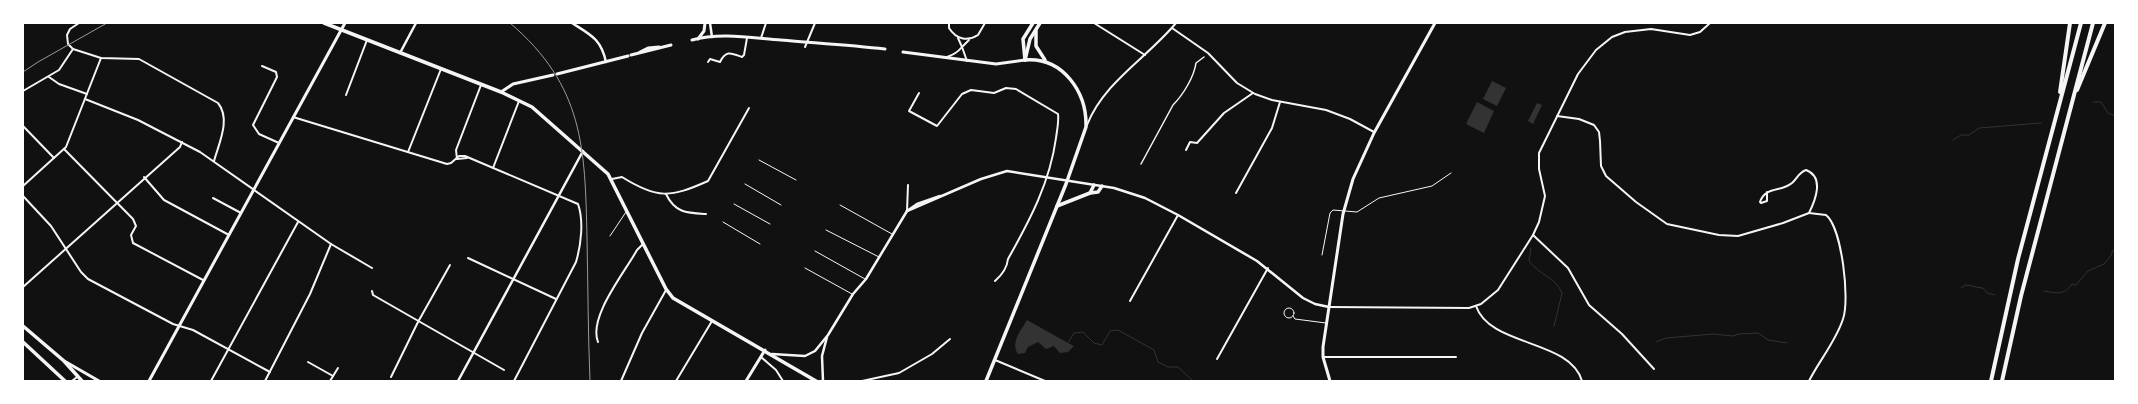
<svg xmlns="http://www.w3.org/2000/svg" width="2138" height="404" font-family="'Exo 2',sans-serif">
<rect width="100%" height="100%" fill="#111"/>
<!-- water -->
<g fill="#333">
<path d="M1492 81 1506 88 1497 106 1483 99Z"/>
<path d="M1477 102 1494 111 1484 133 1466 124Z"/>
<path d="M1537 103 1542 105 1533 124 1528 121Z"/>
<path d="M1027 320 1068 343 1074 346 1068 352 1060 353 1054 346 1046 349 1038 342 1028 347 1025 353 1018 354C1010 343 1021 330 1027 320Z"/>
</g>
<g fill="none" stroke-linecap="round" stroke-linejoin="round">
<!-- stream -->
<g stroke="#333" stroke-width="1">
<path d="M2093 102H2101L2108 113 2115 116"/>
<path d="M1953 140 1961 135H1969L1979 128 2041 123"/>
<path d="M1531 248 1529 261C1539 275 1556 277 1562 293L1554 326"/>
<path d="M1961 288 1965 285C1972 285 1976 288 1983 288L1987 293 1995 295"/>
<path d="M2044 291C2056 293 2064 296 2072 284L2076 285 2088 271 2104 264 2112 254V251L2115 250"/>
<path d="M1656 342 1666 338 1713 334 1733 336 1739 334 1758 333 1768 340 1787 343"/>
<path d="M1068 343 1074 333 1083 332 1094 343 1102 345 1110 331 1118 330 1154 350 1158 362 1168 367H1178L1193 381"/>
</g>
<!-- service -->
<g stroke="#f5f5f5" stroke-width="1">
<path d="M759 160 796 180"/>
<path d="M745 184 781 205"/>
<path d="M734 204 770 224"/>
<path d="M840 205 892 234"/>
<path d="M723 222 760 244"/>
<path d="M826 230 879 257"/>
<path d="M610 236 626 212"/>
<path d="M815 251 865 279"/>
<path d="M1322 255 1330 213 1333 210 1357 212 1379 198 1432 186 1451 173"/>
<path d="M805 268 852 294"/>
<circle cx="1289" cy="313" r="5"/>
<path d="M1293 316 1295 319 1326 323"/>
</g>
<!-- pedestrian -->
<path stroke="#f5f5f5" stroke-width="1.5" d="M1141 164 1173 105C1183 95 1194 77 1196 63L1204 57"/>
<!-- minor -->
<g stroke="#f5f5f5" stroke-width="2">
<path d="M79 23 70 29 67 35 68 44 73 49 101 58 139 59 218 103C231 119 219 143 214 161"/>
<path d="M949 23V28C956 39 967 42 978 35L985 23"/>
<path d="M1094 23 1145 55"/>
<path d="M1172 28 1208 53 1237 83 1255 94 1272 100 1326 110 1350 119 1374 132"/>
<path d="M761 38 766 23"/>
<path d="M805 47 815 23"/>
<path d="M947 57C953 55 958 52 962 47L958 38"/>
<path d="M967 61 962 47 969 40"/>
<path d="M708 62 710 59 720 62C726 50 731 53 742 57L744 55 747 38"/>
<path d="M262 66 276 72 277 77 253 125 259 134 279 143"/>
<path d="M49 77 59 84 87 94"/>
<path d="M23 91 59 70 73 49"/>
<path d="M919 93 909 111 937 126 962 94 971 90 994 93 1006 88 1016 89 1058 114C1059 122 1057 130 1056 138 1050 182 1030 220 1008 259 1007 268 1002 275 995 281"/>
<path d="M346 95 367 40"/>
<path d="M85 99 138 120 200 152 331 244 372 268"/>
<path d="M1557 116 1579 119 1594 125 1599 132 1600 141 1601 166 1606 176 1636 202 1667 224 1719 235 1738 236 1783 223 1809 213C1815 201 1825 177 1806 170 1799 172 1797 179 1792 183 1782 192 1765 186 1760 202L1761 203 1767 201V192"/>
<path d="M293 117 447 164 451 163 459 156H465L578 204C584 221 581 245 576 262L514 381"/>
<path d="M1087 125C1104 82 1147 58 1176 23"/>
<path d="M23 126 54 158"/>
<path d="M64 149 133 219 136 226 131 235 133 243 203 280"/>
<path d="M1186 150 1190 142 1197 143 1224 113 1253 93"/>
<path d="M408 152 441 69"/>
<path d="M457 159 456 150 481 85"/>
<path d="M457 159 467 158"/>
<path d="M493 168 519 101"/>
<path d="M144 177 164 200 229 235"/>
<path d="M612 179 622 177C657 199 670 198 708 181L749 108"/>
<path d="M23 186 66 147 101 58"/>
<path d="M1236 193 1272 128 1280 102"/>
<path d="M666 194C675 213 687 213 706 214"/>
<path d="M23 196 51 226 81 272 88 279 173 324 193 330 270 372"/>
<path d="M213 198 241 213"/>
<path d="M907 211 908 185"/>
<path d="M1533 235 1568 268 1589 305 1622 334 1654 369"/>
<path d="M468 258 556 299"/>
<path d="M23 287 180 147 182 142"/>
<path d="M372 291 373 295 504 370"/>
<path d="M1130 301 1178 215"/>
<path d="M1476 306C1490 347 1570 339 1582 381"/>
<path d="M1329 307 1469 308 1481 304 1498 290 1533 235 1539 222 1545 196 1539 169V153L1578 74 1596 50 1612 37 1625 32 1651 29 1690 35 1700 32 1710 23"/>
<path d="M598 342C588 317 625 272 637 250L643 244"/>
<path d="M761 357 776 370 783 381"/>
<path d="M1323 357H1456"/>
<path d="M1217 359 1268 268"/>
<path d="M995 360 1045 381"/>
<path d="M308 362 333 376"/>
<path d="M391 377 418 322 450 265"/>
<path d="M72 381 77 377"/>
<path d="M211 381 298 222"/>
<path d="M265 381 310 294 331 244"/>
<path d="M330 381 338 368"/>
<path d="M621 381 642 333 666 290"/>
<path d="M676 381 712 321"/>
<path d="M862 381 899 373 932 354 950 339"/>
<path d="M1809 381C1819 361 1836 341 1843 319 1850 300 1842 228 1826 215L1809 213"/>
</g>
<!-- tertiary -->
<g stroke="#f5f5f5" stroke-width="2.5">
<path d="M572 23C591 35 601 39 606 62"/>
<path d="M710 23 712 37"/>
<path d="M400 53 416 23"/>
<path d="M907 211 981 179 1007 171 1114 188 1145 198 1178 215 1257 261 1303 298 1315 304 1329 307"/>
<path d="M772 354 805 356 815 351 828 335 853 294 866 279 907 211 917 204 940 196"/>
<path d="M458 381 583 151"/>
<path d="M823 381 822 356 827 337"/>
</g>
<!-- secondary -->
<g stroke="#f5f5f5" stroke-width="3">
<path d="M698 39 704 31 705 23"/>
<path d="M692 40C720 32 753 38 781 40 816 43 850 45 885 49"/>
<path d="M640 52 648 48 659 47"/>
<path d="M903 52 996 64 1025 60"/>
<path d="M631 55 671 45"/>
<path d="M557 74 628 56"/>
<path d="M501 92 513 84 553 75"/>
<path d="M66 362 99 381"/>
<path d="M149 381 345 23"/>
<path d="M746 381 765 350"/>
<path d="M1330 381 1323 357V347L1343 214 1353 179 1374 133 1435 23"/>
</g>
<!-- primary -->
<g stroke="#f5f5f5" stroke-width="3.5">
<path d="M324 23 501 92 532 107 608 174 666 289 673 298 816 381"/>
<path d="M1036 31V46L1045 60"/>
<path d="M1025 60 1030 39 1040 23"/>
<path d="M1025 60 1023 39 1033 23"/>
<path d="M1090 193 1094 185"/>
<path d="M1057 206 1090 193 1098 192 1102 186"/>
<path d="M23 326 64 361 82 381"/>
<path d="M23 342 65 381"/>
<path d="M986 381 1066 184 1086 127C1087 92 1063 57 1025 60"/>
</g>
<!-- motorway -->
<g stroke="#f5f5f5" stroke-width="4">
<path d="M2077 90 2105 23"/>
<path d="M2060 92 2070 23"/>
<path d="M1991 381 2018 259 2081 23"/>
<path d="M2002 381 2021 296 2093 23"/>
</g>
<!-- rail -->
<g stroke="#9a9a9a" stroke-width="1">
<path d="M510 23C584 86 585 148 587 238 588 286 588 333 590 381"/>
<path d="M23 72 38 62 107 23"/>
</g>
</g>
<!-- border -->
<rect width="2138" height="404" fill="none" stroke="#ffffff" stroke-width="48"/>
</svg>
